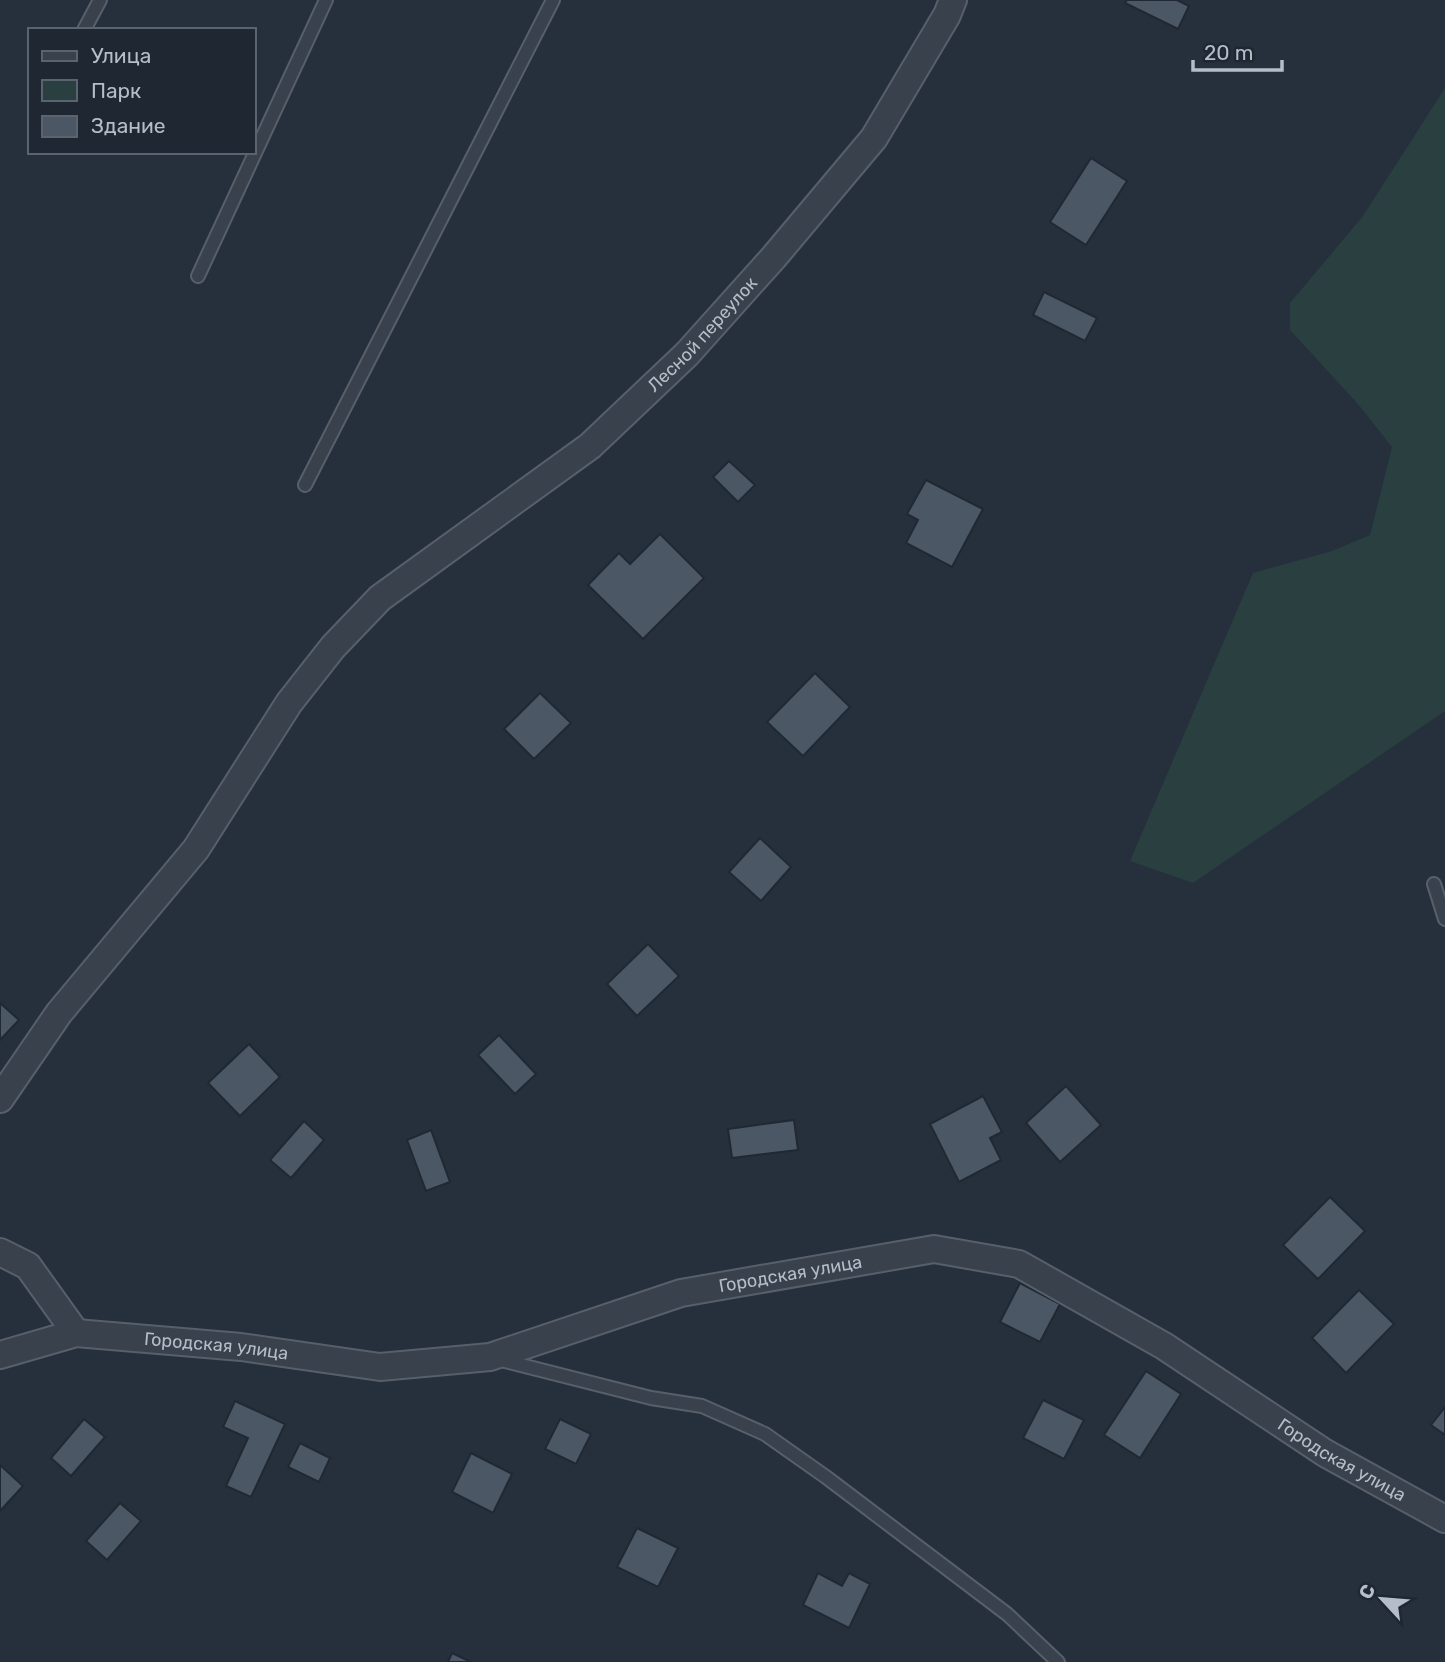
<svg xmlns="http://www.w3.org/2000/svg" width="1445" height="1662" viewBox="0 0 1445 1662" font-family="Rubik,sans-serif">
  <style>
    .green { fill: #2a3f40 }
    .building { fill: #4b5765; stroke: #202834; stroke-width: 2 }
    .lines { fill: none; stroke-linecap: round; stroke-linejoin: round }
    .lane-casing { stroke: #575f6b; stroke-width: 16 }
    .street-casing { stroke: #575f6b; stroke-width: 30 }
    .lane { stroke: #39414d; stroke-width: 12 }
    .street { stroke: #39414d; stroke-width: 26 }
    .labels { text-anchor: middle; stroke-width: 7; stroke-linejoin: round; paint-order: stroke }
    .street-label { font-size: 18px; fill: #b5bdc8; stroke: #1e2732 }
  </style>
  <rect width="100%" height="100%" fill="#25303c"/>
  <polygon class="green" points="1445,88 1445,711 1193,883 1130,861 1253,573 1332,551 1370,535 1392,447 1358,404 1290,330 1290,303 1363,216"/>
  <g class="building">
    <polygon points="1127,0 1177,0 1189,6 1178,29 1125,3"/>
    <polygon points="1091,158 1127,181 1086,245 1050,222"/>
    <polygon points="1044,292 1097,318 1085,341 1033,315"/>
    <polygon points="729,461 755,485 738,502 713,477"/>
    <polygon points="926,480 983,509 952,567 906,543 918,520 907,514"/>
    <polygon points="660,534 704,578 643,639 588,585 619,553 630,564"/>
    <polygon points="815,673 850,707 803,756 767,722"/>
    <polygon points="540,693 571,723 534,759 504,729"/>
    <polygon points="760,838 791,867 761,901 729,872"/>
    <polygon points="648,944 679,976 637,1016 607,984"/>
    <polygon points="0,1003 19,1020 0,1040"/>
    <polygon points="499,1035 536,1074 515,1094 478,1055"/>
    <polygon points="249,1044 280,1077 240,1116 208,1083"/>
    <polygon points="1066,1086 1101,1125 1060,1162 1026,1123"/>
    <polygon points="983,1096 1002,1132 990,1138 1001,1160 959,1182 930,1124"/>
    <polygon points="794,1120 798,1150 732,1158 728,1129"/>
    <polygon points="304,1121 324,1140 291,1178 270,1160"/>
    <polygon points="431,1130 450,1182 426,1191 407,1140"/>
    <polygon points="1330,1197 1365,1231 1318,1279 1283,1245"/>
    <polygon points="1020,1283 1060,1304 1040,1342 1000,1322"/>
    <polygon points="1359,1290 1394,1324 1346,1373 1312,1338"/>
    <polygon points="1146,1371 1181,1394 1140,1458 1104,1435"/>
    <polygon points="1043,1400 1084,1420 1064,1459 1023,1438"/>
    <polygon points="235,1401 285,1424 251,1497 226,1486 248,1438 223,1427"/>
    <polygon points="1445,1407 1445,1435 1431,1425"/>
    <polygon points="84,1419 105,1437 71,1476 51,1458"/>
    <polygon points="560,1419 591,1434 576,1464 545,1449"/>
    <polygon points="300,1443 330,1458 319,1482 288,1467"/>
    <polygon points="471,1453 512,1474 493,1513 452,1492"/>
    <polygon points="0,1465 23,1486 0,1511"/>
    <polygon points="120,1503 141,1521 107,1560 86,1541"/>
    <polygon points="637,1528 678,1548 658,1587 617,1567"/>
    <polygon points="818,1573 842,1586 849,1573 870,1584 849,1628 803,1605"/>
    <polygon points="452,1653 471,1662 448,1662"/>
  </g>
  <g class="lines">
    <g class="lane-casing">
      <g id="lane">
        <polyline points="84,30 100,0"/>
        <polyline points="198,276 326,0"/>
        <polyline points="305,485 553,0"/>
        <polyline points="1434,884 1445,919"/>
        <polyline points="497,1359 651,1398 702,1406 765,1434 826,1477 1007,1614 1058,1662"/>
      </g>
    </g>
    <g class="street-casing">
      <g id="street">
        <path id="s1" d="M0 1099 59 1013 196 849 289 703 333 647 380 598 590 446 687 354 774 257 874 138 947 15 953 0"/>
        <polyline points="0,1252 28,1266 76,1333"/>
        <path id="s2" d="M0 1355 76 1333 241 1347 380 1367 490 1357 681 1293 934 1249 1019 1264 1164 1346 1325 1453 1445 1519"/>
      </g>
    </g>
    <use href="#lane" class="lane"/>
    <use href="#street" class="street"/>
  </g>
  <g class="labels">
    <g class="street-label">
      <text dy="6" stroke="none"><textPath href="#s1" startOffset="1048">Лесной переулок</textPath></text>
      <text dy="6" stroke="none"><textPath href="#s2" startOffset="808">Городская улица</textPath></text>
      <text dy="6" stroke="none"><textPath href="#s2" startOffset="220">Городская улица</textPath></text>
      <text dy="6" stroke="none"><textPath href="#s2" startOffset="1418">Городская улица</textPath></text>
    </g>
  </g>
  <rect x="28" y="28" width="228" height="126" fill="#1e2732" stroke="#5a636e" stroke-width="2"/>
  <rect x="42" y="51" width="35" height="10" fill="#39414d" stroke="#5a636e" stroke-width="2"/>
  <text x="91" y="63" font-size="21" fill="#b5bdc8">Улица</text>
  <rect x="42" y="80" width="35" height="21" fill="#2a3f40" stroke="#5a636e" stroke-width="2"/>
  <text x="91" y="98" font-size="21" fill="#b5bdc8">Парк</text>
  <rect x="42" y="116" width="35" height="21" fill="#4b5765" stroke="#5a636e" stroke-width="2"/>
  <text x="91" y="133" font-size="21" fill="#b5bdc8">Здание</text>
  <g transform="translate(1382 1599) rotate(296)" stroke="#1e2732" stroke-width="5" paint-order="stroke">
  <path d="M0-5L12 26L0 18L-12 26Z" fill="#b5bdc8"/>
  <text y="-10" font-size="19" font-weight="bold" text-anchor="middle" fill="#b5bdc8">С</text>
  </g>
  <path d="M1193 60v10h89v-10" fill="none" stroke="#b5bdc8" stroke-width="3.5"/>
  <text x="1204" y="60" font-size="21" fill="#b5bdc8" stroke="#1e2732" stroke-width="5" paint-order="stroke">20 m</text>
</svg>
